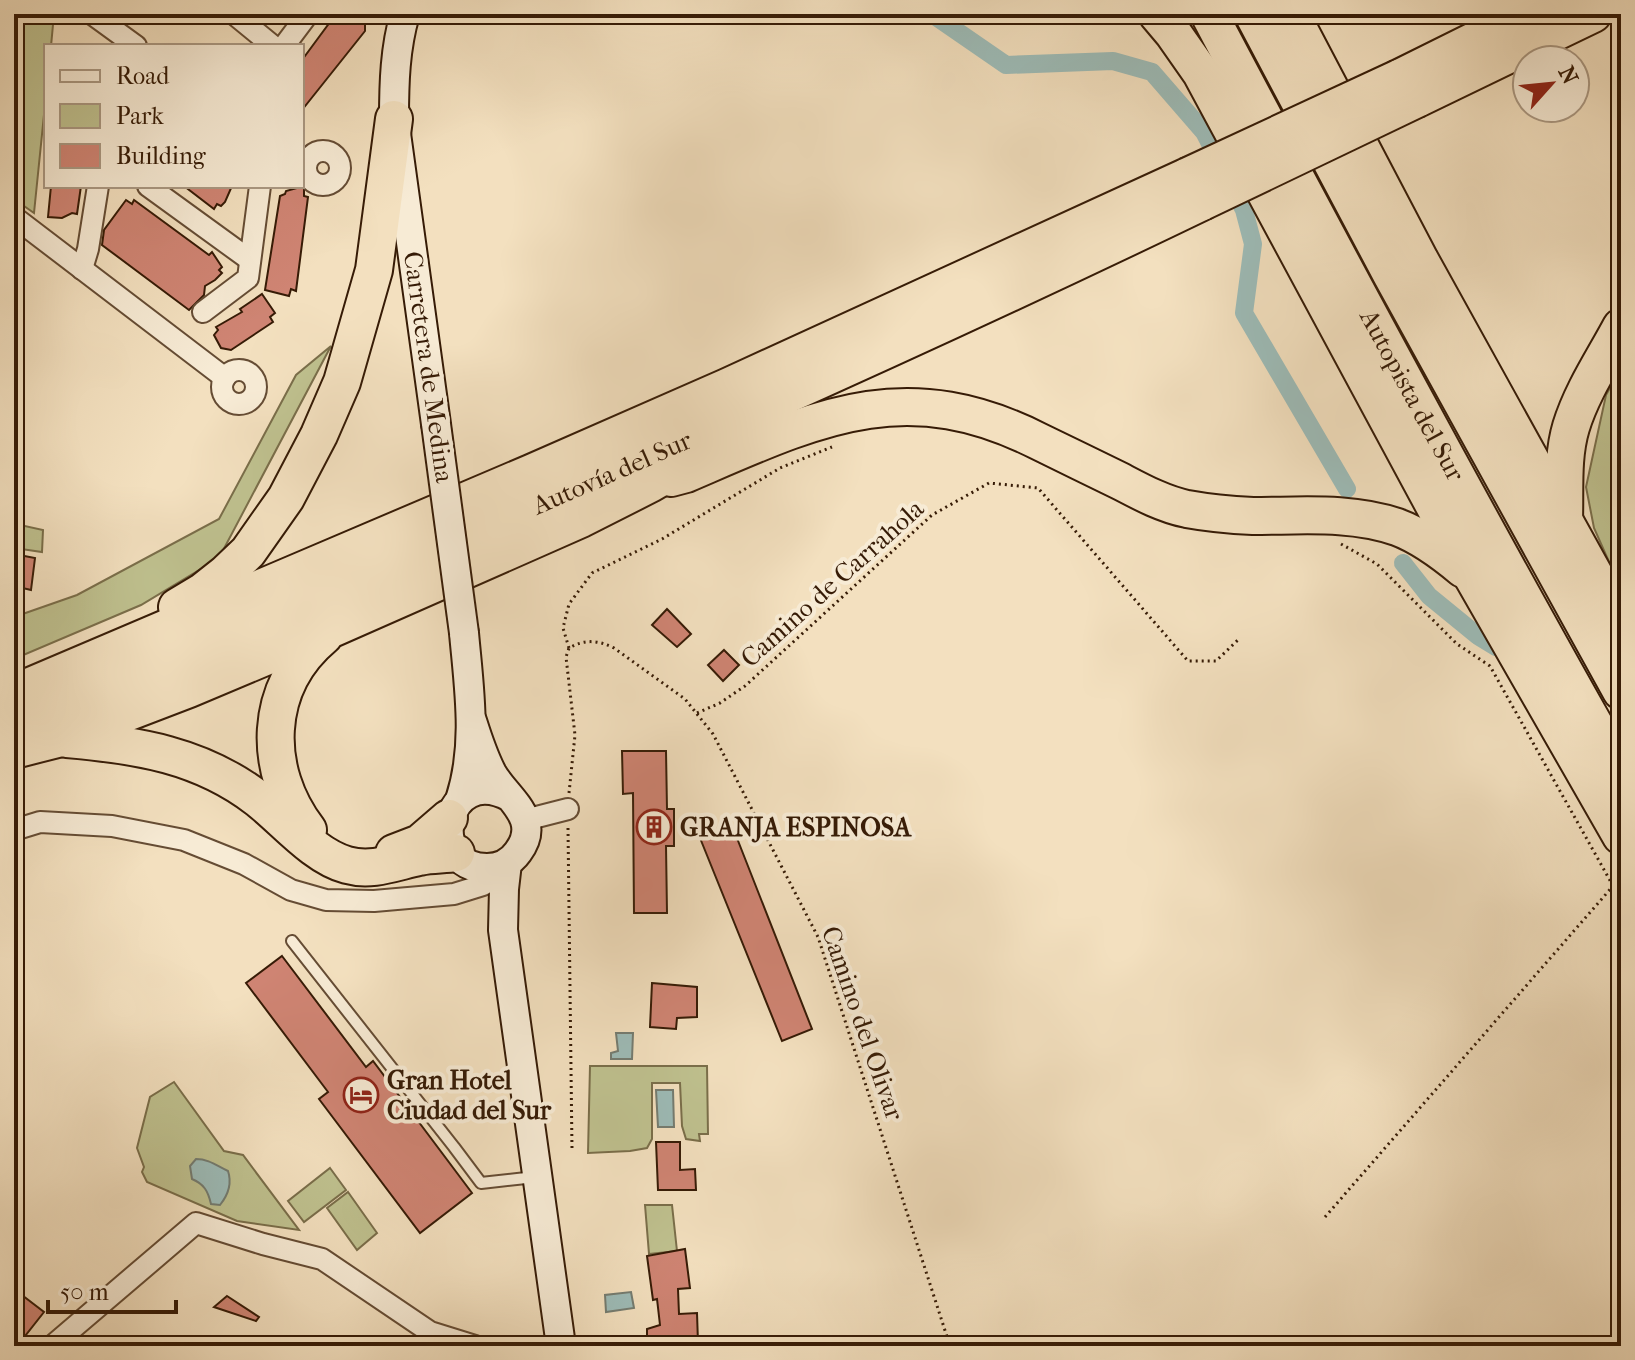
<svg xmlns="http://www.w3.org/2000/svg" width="1635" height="1360" viewBox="0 0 1635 1360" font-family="'IM FELL French Canon',serif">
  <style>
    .green { fill: #bfc18f; stroke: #7a6e4a; stroke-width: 2 }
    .water { fill: #9dbcb8; stroke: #747c71; stroke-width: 2 }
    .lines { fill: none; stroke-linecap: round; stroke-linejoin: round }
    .canal { stroke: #9dbcb8; stroke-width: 18 }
    .building { fill: #cf8473; stroke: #361b06; stroke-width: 2 }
    .service-casing { stroke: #654c34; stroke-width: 14 }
    .minor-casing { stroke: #654c34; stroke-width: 24 }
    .secondary-casing { stroke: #361b06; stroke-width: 32 }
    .motorway-casing { stroke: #361b06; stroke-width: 40 }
    .path { stroke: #361b06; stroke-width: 3; stroke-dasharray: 2 4; stroke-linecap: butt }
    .service { stroke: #f7ebd5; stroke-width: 10 }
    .minor { stroke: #f7ebd5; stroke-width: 20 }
    .secondary { stroke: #f7ebd5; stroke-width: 28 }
    .motorway { stroke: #f3e0bf; stroke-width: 36 }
    .secondary-bridge-casing { stroke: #361b06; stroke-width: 32; stroke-linecap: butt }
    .motorway-bridge-casing { stroke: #361b06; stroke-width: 40; stroke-linecap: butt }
    .secondary-bridge { stroke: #f7ebd5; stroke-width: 28 }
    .motorway-bridge { stroke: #f3e0bf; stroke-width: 36 }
    .labels { text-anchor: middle; stroke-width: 8; stroke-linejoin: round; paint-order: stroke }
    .street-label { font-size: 26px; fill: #361b06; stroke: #f7ebd5 }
    .poi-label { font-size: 26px; font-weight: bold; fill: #361b06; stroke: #f7ebd5; text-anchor: start }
  </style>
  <rect width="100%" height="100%" fill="#f3e0bf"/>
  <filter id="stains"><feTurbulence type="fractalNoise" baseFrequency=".0025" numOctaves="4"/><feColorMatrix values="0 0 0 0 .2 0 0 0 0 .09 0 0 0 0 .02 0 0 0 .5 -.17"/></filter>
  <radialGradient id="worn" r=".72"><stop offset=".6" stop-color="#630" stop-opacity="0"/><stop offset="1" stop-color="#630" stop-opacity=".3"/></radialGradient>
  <g class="green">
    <polygon points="14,14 54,14 51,46 46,46 46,95 34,213 14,199"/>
    <polygon points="331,346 219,558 141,605 14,659 14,617 77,595 219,519 296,375"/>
    <polygon points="1621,368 1621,419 1613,433 1617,531 1621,537 1621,589 1594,528 1586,487 1606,395"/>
    <polygon points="14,458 22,462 20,525 43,530 42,552 14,548"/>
    <polygon points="590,1066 707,1066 708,1134 699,1134 700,1141 686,1139 682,1126 680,1083 652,1083 652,1139 647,1148 630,1151 588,1153"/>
    <polygon points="174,1082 224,1151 243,1155 299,1230 237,1221 147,1182 142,1172 144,1167 137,1148 150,1097"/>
    <polygon points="330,1168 346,1190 304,1222 288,1201"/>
    <polygon points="348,1192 377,1233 357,1250 327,1208"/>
    <polygon points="645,1205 672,1205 677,1251 649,1254"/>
  </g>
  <g class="water">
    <polygon points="616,1033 633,1033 632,1059 611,1059 611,1053 618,1051"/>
    <polygon points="656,1090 673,1090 674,1127 658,1127"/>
    <path d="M196 1159C209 1159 217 1166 228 1171 232 1183 228 1195 220 1205L211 1204C208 1191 204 1184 192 1179L190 1166Z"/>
    <polygon points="631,1292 634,1308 606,1312 605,1295"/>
  </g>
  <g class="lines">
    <g class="canal">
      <polyline points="932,14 1006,65 1113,61 1152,72 1204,132 1244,210 1253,244 1244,313 1347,489"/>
      <polyline points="1403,563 1429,596 1478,636 1496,647"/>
    </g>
  </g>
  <g class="building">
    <polygon points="336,14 365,14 365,31 302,110 302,60"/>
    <polygon points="51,186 81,186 77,214 72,213 62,218 48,217"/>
    <polygon points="184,186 232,186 225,202 221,206 217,204 214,209"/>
    <polygon points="304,186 304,196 308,197 296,291 291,289 289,296 265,290 280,196 285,194 286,191"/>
    <polygon points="126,200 132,204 134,200 209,255 212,252 222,267 219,270 222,273 215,280 205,286 204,295 189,310 102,245 104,230"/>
    <polygon points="262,294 275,313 270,317 273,322 231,350 221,348 214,335 218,330 216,327 242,312 240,309"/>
    <polygon points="14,554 35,558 31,590 14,586"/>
    <polygon points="667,609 691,634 677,647 652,625"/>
    <polygon points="724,650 739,665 723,681 708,665"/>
    <polygon points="622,751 666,751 667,809 674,809 674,846 666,846 667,913 634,913 633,793 623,794"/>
    <polygon points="733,828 812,1029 782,1041 700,838"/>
    <polygon points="282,956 366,1067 373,1061 472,1193 420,1233 319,1099 328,1092 246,983"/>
    <polygon points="652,983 697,987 697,1017 677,1018 676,1029 650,1027"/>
    <polygon points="656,1142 680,1142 680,1170 695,1169 696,1190 658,1190"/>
    <polygon points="685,1249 690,1288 678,1289 679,1314 697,1313 698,1343 683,1346 647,1346 647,1329 660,1325 657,1299 653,1300 647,1256"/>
    <polygon points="14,1289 44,1312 25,1336 14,1327"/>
    <polygon points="227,1296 259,1317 256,1321 214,1307"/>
  </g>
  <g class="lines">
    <g class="service-casing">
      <polyline id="service" points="292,941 454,1147 481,1183 535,1177"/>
    </g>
    <g class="minor-casing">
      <g id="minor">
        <polyline points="92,14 136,46"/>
        <polyline points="234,14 273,46"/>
        <polyline points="284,46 308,14"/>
        <circle cx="323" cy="168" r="17"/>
        <polyline points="148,186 250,260"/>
        <polyline points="14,217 225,378"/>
        <polyline points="82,269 88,249 98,186"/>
        <polyline points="203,312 248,278 260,186"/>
        <circle cx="239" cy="387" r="17"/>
        <polyline points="525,820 568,809"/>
        <polyline points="14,830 40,822 112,826 184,840 244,864 291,890 326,900 374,901 454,894 483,885"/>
        <polyline points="52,1346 196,1223 263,1244 322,1259 430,1332 475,1346"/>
      </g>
    </g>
    <g class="secondary-casing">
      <g id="secondary">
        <path d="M405 14C395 48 394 83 394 119L436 424"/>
        <path d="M472 721C478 740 483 756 492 773 506 798 543 819 518 852 511 862 499 868 487 868 424 868 444 762 510 797"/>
        <path d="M460 800C478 745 469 689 464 633"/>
        <polyline points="507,863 504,889 503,930 561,1346"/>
      </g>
    </g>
    <g class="motorway-casing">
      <g id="motorway">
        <polyline points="1157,14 1173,33 1201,73 1472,576 1621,836"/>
        <path id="s1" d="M1209 14C1343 268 1479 522 1621 772"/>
        <polyline points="1253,14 1391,274 1621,691"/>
        <polyline points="1291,14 1420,260 1621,623"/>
        <polyline points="1399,78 1528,14"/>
        <polyline points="1417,99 1593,14"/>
        <path d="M671 478 686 474C814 419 903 373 1038 441 1065 454 1093 468 1120 481 1141 492 1163 504 1187 509 1209 513 1231 515 1253 516 1301 516 1351 511 1397 527 1421 536 1444 553 1463 569"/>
        <path d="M1564 520C1565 489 1562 457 1571 427 1582 391 1604 359 1621 327"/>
        <polyline points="177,607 202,592 226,573 248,552 286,498 319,435 342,382 374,270 394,119"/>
        <polyline points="14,693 531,473 727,387 1188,176"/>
        <path id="s2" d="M14 727C414 561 812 390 1202 202"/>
        <path d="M67 739C137 745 201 755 258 799 285 820 314 856 347 865 372 872 395 862 419 857 431 854 444 855 456 853"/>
        <polyline points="14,750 61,738 189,689 334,628 581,519 650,484 691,460"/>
        <path d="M308 830C262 770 263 687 324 636"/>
        <polyline points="394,853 420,843 449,818"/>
      </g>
    </g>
    <g class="path">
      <polyline points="1341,544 1377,564 1457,644 1490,666 1621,900"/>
      <polyline points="569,648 563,628 569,604 592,573 662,539 780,468 832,447"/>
      <polyline points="697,713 720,703 745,686 932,515 989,483 1038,488 1188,661 1216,661 1240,638"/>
      <path d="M569 793 575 735 566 657 569 648C585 639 598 640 614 648L685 699 713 734 818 937 950 1346"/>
      <polyline points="568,828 572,1149"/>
      <polyline points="1325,1217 1613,886"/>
    </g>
    <use href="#service" class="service"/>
    <use href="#minor" class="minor"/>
    <use href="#secondary" class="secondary"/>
    <use href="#motorway" class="motorway"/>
    <g class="secondary-bridge-casing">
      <polyline id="secondary-bridge" points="436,424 464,633"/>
    </g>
    <g class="motorway-bridge-casing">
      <g id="motorway-bridge">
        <polyline points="1188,176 1399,78"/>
        <polyline points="1202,202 1417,99"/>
      </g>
    </g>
    <use href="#secondary-bridge" class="secondary-bridge"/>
    <use href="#motorway-bridge" class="motorway-bridge"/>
  </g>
  <defs>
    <g id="building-ring" transform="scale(1.8)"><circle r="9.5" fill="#f7ebd5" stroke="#8f2418" stroke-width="1.5"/><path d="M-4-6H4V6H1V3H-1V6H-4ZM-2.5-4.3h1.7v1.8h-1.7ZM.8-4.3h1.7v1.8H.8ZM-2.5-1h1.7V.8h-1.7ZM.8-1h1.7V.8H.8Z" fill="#8f2418"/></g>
    <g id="hotel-ring" transform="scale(1.8)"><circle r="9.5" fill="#f7ebd5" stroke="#8f2418" stroke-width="1.5"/><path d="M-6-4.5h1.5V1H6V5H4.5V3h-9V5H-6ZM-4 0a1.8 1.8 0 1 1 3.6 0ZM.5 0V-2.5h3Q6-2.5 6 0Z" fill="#8f2418"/></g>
  </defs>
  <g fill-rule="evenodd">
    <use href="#building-ring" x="654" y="827"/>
    <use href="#hotel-ring" x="361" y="1095"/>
  </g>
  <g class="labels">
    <g class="street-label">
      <text transform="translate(429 367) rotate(82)" y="9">Carretera de Medina</text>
      <text dy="9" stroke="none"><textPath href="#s1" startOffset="432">Autopista del Sur</textPath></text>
      <text dy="9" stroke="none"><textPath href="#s2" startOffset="650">Autovía del Sur</textPath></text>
      <text transform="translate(832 583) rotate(-42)" y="9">Camino de Carrahola</text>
      <text transform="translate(863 1023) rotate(71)" y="9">Camino del Olivar</text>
    </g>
    <g class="poi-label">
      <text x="680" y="836">GRANJA ESPINOSA</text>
      <text x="387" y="1089">Gran Hotel<tspan x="387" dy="30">Ciudad del Sur</tspan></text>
    </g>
  </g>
  <rect width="1635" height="1360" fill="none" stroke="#f3e0bf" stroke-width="48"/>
  <rect x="16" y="16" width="1603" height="1328" fill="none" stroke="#361b06" stroke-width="4"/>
  <rect x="24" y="24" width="1587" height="1312" fill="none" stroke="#361b06" stroke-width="2"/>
  <rect x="44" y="44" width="260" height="144" fill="#f7ebd5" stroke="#aa9882" stroke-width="2"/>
  <rect x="60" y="70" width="40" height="12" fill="#f7ebd5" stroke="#aa9882" stroke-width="2"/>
  <text x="116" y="84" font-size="24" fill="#361b06">Road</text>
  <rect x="60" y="104" width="40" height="24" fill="#bfc18f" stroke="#aa9882" stroke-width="2"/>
  <text x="116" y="124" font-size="24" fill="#361b06">Park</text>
  <rect x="60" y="144" width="40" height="24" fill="#cf8473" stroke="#aa9882" stroke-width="2"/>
  <text x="116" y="164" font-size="24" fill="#361b06">Building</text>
  <g transform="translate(1551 84) rotate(63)"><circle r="38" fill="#f7ebd5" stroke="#aa9882" stroke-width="2"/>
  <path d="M0-6L14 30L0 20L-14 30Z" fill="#8f2418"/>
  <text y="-12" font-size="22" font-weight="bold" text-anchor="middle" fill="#361b06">N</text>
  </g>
  <path d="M48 1300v12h128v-12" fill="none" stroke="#361b06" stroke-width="4"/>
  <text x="60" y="1300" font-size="24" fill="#361b06" stroke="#f7ebd5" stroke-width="6" paint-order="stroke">50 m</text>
  <rect width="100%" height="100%" filter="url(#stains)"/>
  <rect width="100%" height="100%" fill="url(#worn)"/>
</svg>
